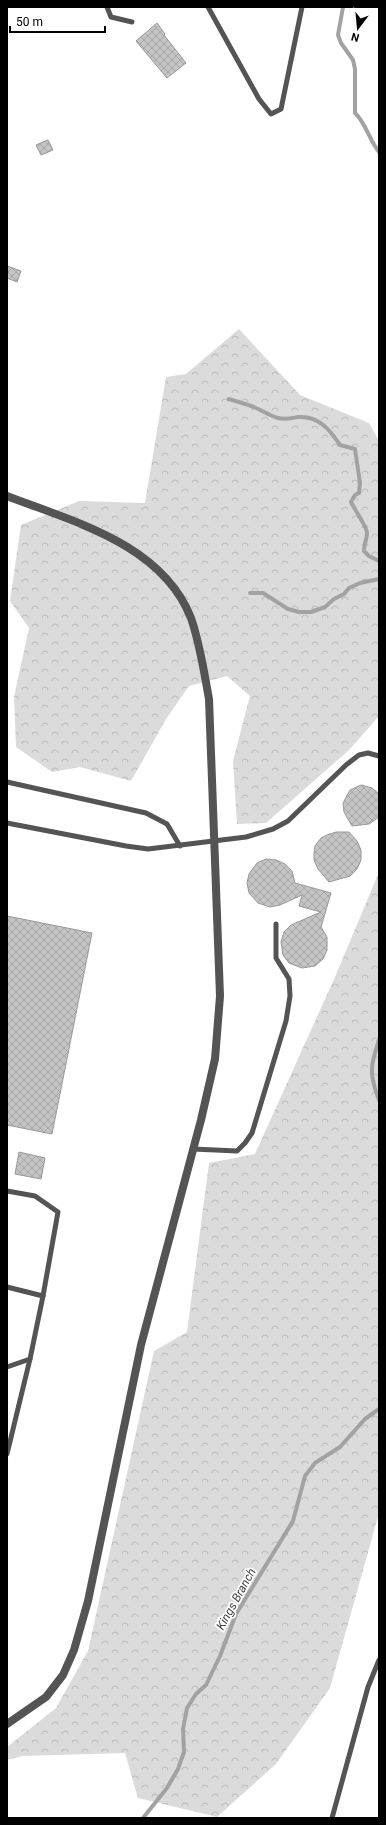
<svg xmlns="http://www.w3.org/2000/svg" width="386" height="1825" viewBox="0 0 386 1825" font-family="Roboto,sans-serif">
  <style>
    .forest { fill: url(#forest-crowns) }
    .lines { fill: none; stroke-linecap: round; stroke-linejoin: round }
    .stream { stroke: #a2a2a2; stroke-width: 4 }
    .building { fill: url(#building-cross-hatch); stroke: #989898 }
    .service { stroke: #545454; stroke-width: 5 }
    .minor { stroke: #545454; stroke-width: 8 }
    .labels { text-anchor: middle; stroke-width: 3.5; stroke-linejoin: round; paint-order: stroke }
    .water-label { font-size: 12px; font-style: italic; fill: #434343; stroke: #fff }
  </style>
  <defs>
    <pattern id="forest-crowns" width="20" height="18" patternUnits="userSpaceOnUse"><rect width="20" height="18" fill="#dbdbdb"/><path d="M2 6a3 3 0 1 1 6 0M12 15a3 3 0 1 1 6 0" fill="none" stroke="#bababa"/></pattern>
    <pattern id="building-cross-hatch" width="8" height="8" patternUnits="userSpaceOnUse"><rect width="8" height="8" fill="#c4c4c4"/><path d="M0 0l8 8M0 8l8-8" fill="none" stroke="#a7a7a7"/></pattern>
  </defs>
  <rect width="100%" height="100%" fill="#fff"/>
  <g class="forest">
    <polygon points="239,329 300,395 369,423 379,441 379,716 349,750 266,823 237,824 233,761 250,696 227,676 189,686 166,719 131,781 80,767 52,772 16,747 14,697 29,628 10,601 21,525 79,501 145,503 166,377 186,374"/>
    <polygon points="379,872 379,1513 330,1688 276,1764 217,1817 138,1798 125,1753 23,1756 7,1760 7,1747 56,1708 88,1651 154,1351 187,1332 209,1163 255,1154 335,977"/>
  </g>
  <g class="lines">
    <g class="stream">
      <path d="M343 7 338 35 341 43 353 60 355 69V113C366 123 369 140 379 152"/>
      <path d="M229 399C238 402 247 404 256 408 263 411 270 416 278 418 286 420 291 418 299 417 319 416 330 430 340 445L355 449 360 483 359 493 355 495 351 502C355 510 367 527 367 533 367 539 364 544 364 551L369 556 379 561"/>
      <polyline points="250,593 263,593 288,609 299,612 311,612 325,607 334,599 344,594 349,588 360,583 379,579"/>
      <path d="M379 1040C370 1066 369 1074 379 1100"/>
      <polyline points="143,1818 167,1788 178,1769 184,1752 183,1729 187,1708 196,1694 206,1685 220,1656 236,1614 293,1521 305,1476 315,1463 340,1447 365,1419 379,1409"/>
    </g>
  </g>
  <g class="building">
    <polygon points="157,23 165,34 164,35 186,63 167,78 136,41"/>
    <polygon points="48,140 53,150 41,155 36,145"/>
    <polygon points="7,266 21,271 17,282 7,278"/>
    <polygon points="361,785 372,788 379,794 379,817 369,824 352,826 344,812 343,803 350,790"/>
    <polygon points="336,832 349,832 357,841 361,850 361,860 357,869 350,876 329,882 318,869 314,860 314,853 315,846 321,838 327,835"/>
    <polygon points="266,859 276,860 285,864 292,871 295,883 331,893 321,927 327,937 327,950 323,959 315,966 302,968 289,963 283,955 281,942 284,932 291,925 321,912 299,906 302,895 280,905 270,907 258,903 249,893 247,883 249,874 257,863"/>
    <polygon points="7,916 92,933 52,1134 7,1125"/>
    <polygon points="19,1152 45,1158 41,1179 15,1174"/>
  </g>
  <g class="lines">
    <g class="service">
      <polyline points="107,7 111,17 132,22"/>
      <polyline points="208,7 259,99 271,114 281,109 302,7"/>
      <polyline points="7,782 146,813 167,824 180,846"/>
      <polyline points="7,823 126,846 148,849 246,837 273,829 288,821 346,765 359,755 368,753 379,756"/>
      <polyline points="193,1149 237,1151 245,1143 252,1133 286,1021 290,996 289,979 276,958 276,924"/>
      <polyline points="7,1191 35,1196 58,1212 43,1296 7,1287"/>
      <polyline points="7,1367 30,1359 43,1296"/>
      <polyline points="7,1454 30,1359"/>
      <polyline points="332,1818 368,1687 379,1660"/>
    </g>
    <path class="minor" d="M7 496C74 522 162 544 191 618 200 644 204 672 209 699L220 996 215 1059 201 1120 141 1345 88 1601 74 1650 63 1675 46 1697 7 1724"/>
  </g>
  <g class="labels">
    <g class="water-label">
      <text transform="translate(236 1599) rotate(-61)" y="4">Kings Branch</text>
    </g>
  </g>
  <rect width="386" height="1825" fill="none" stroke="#000000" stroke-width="16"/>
  <g transform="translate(358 28) rotate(196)" stroke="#ffffff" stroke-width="3" paint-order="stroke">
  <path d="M0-3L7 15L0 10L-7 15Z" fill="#000000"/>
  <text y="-6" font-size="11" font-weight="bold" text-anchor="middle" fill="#000000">N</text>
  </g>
  <path d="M10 26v6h95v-6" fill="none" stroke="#000000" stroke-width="2"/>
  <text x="16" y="26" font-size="12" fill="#000000" stroke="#ffffff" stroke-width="3" paint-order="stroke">50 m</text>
</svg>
